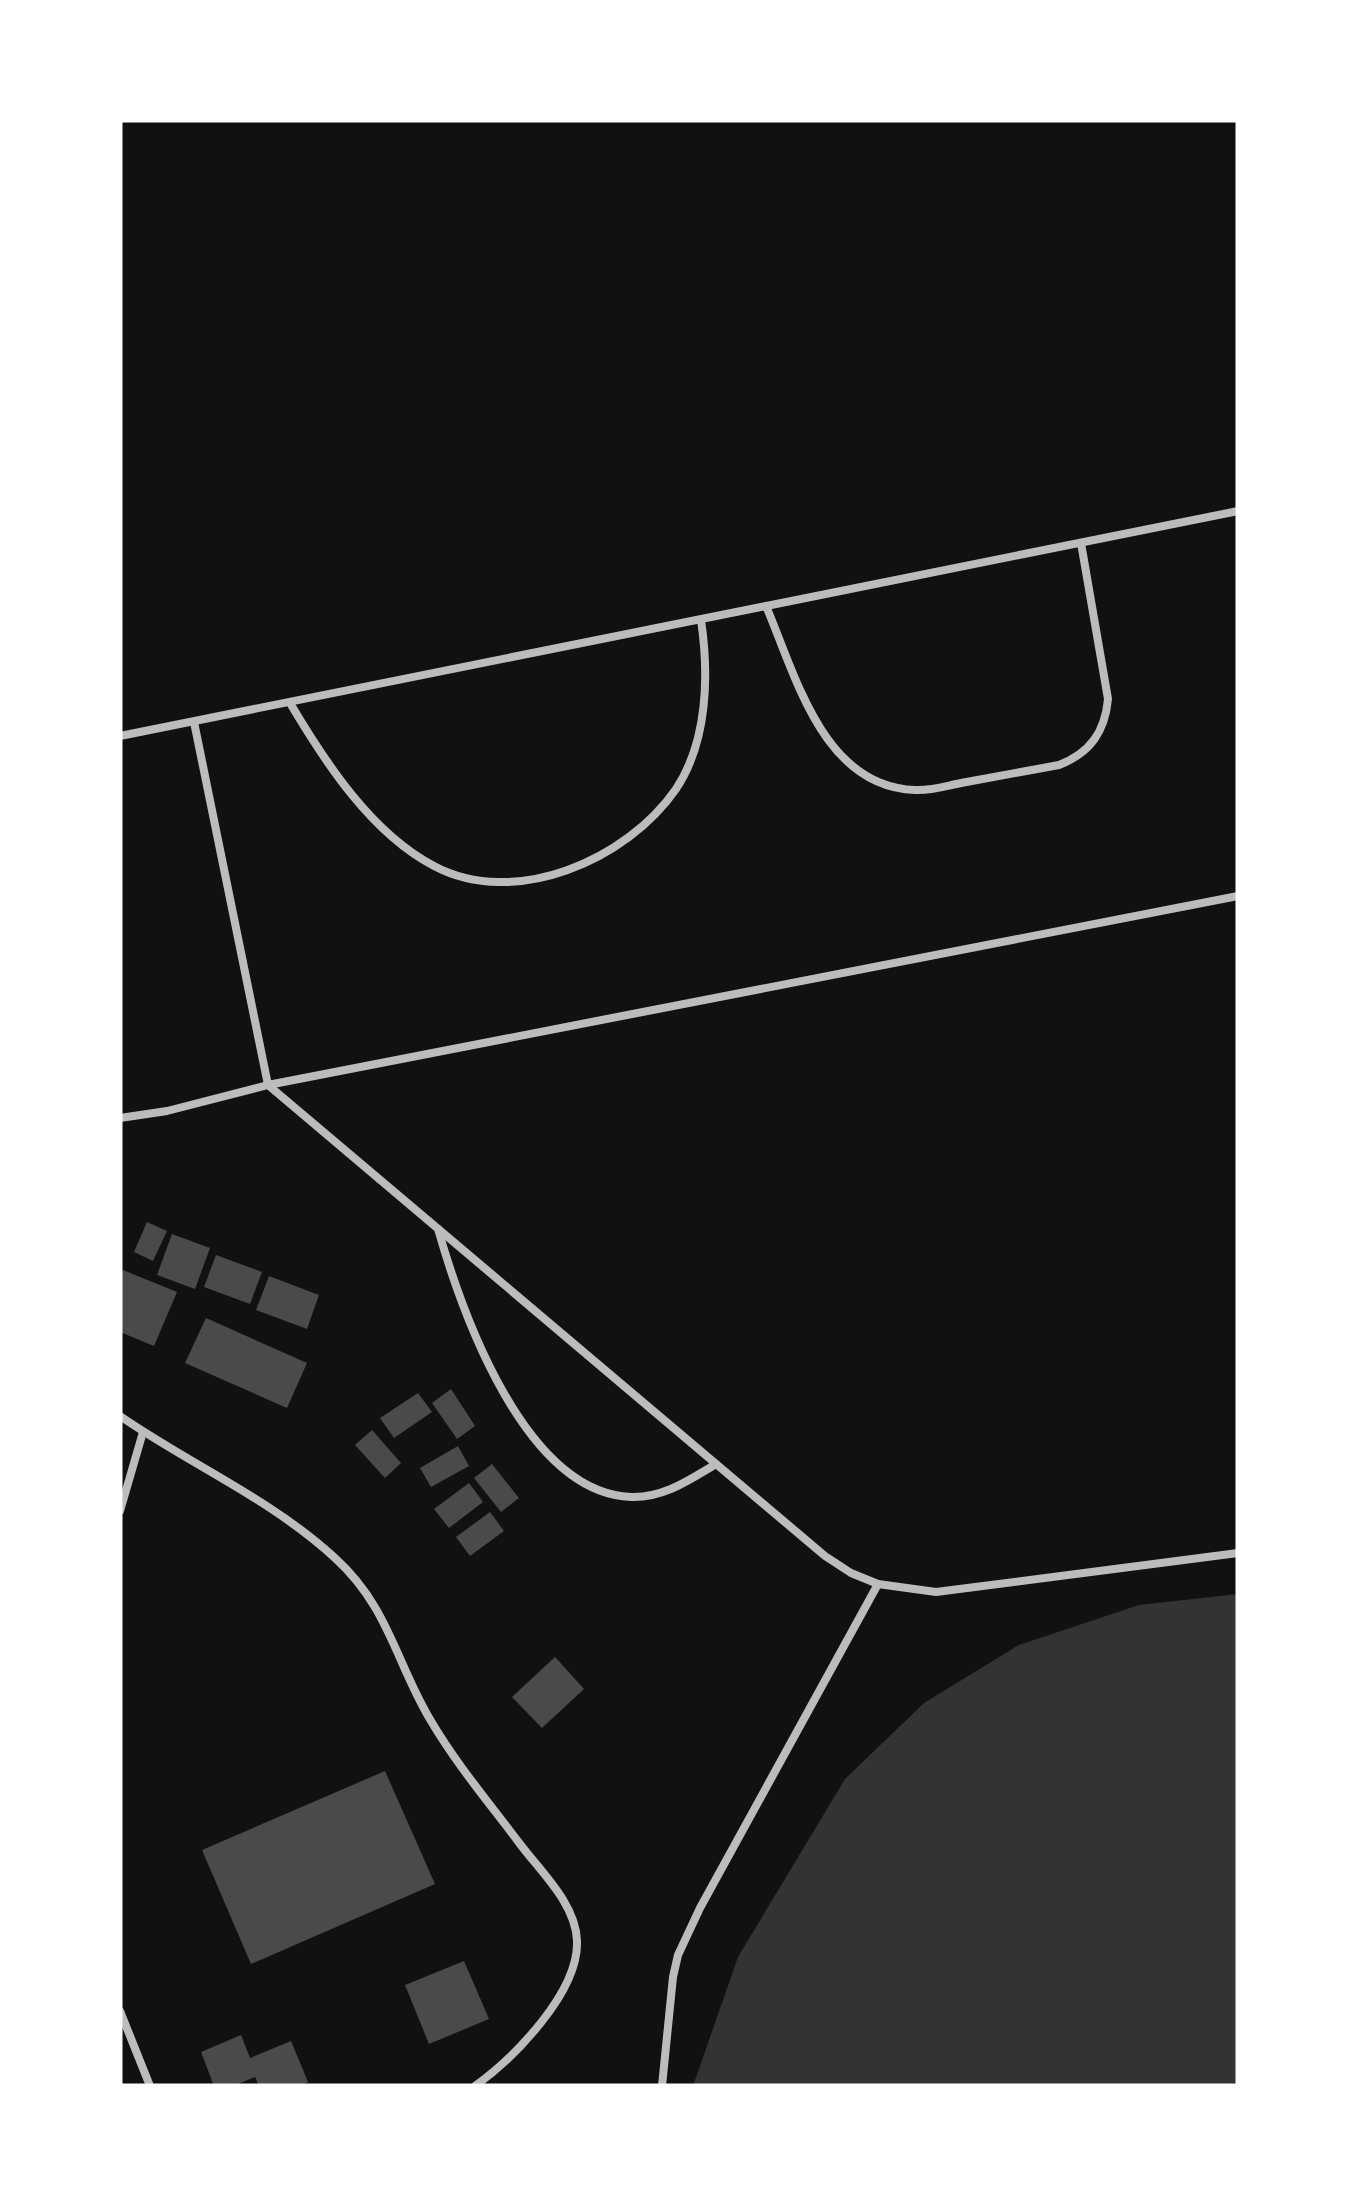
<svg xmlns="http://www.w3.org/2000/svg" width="1358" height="2206" viewBox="0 0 1358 2206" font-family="Jost,sans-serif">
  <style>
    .water { fill: #333 }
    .building { fill: #4a4a4a }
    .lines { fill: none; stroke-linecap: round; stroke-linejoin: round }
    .service { stroke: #bcbcbc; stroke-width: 8 }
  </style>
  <rect width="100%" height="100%" fill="#111"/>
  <polygon class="water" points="1238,1594 1238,2086 693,2086 738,1957 845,1779 924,1703 1019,1645 1139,1605"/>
  <g class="building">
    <polygon points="147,1222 167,1231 153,1261 134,1252"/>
    <polygon points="172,1234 210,1248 195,1289 157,1275"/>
    <polygon points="216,1255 262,1272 250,1304 204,1287"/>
    <polygon points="123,1270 177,1292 154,1346 120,1332 120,1277"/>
    <polygon points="269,1276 319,1295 307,1329 256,1310"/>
    <polygon points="206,1318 307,1363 287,1408 185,1363"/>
    <polygon points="451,1389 475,1426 457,1439 432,1403"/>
    <polygon points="418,1393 432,1412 394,1438 380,1418"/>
    <polygon points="372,1430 401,1463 385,1478 355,1445"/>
    <polygon points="458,1446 469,1466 431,1487 420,1468"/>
    <polygon points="492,1464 519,1498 501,1512 474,1478"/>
    <polygon points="469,1483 483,1502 449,1528 434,1509"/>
    <polygon points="490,1512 504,1531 470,1556 456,1537"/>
    <polygon points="555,1657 584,1689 542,1728 512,1697"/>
    <polygon points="385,1771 435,1884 251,1964 202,1850"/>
    <polygon points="464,1961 489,2019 429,2044 405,1985"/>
    <polygon points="241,2035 250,2058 291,2041 308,2082 298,2086 259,2086 255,2077 233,2086 214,2086 201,2052"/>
  </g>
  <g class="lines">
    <g class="service">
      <path d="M766 606C796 676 823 787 915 790 930 791 946 786 961 783 993 777 1026 771 1059 765 1090 753 1105 732 1108 699L1081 543"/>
      <path d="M290 703C325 762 371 833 434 866 515 909 627 860 676 789 708 741 709 674 701 620"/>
      <polyline points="194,722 268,1085 825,1556 851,1573 878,1584 936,1592 1238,1553"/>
      <polyline points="120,736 1238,511"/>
      <polyline points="120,1118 167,1111 268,1085 1238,896"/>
      <path d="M438 1229C462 1313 525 1493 631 1497 664 1498 689 1480 716 1464"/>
      <path d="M120 1416C191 1465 271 1499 335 1558 389 1607 396 1663 431 1721 457 1765 490 1804 520 1844 541 1872 576 1904 577 1941 579 1992 514 2058 475 2086"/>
      <polyline points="120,1511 143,1432"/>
      <polyline points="120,2011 150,2086"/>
      <polyline points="662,2086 673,1977 678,1955 700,1908 878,1584"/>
    </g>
  </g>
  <rect width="1358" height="2206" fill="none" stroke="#ffffff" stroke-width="245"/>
</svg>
